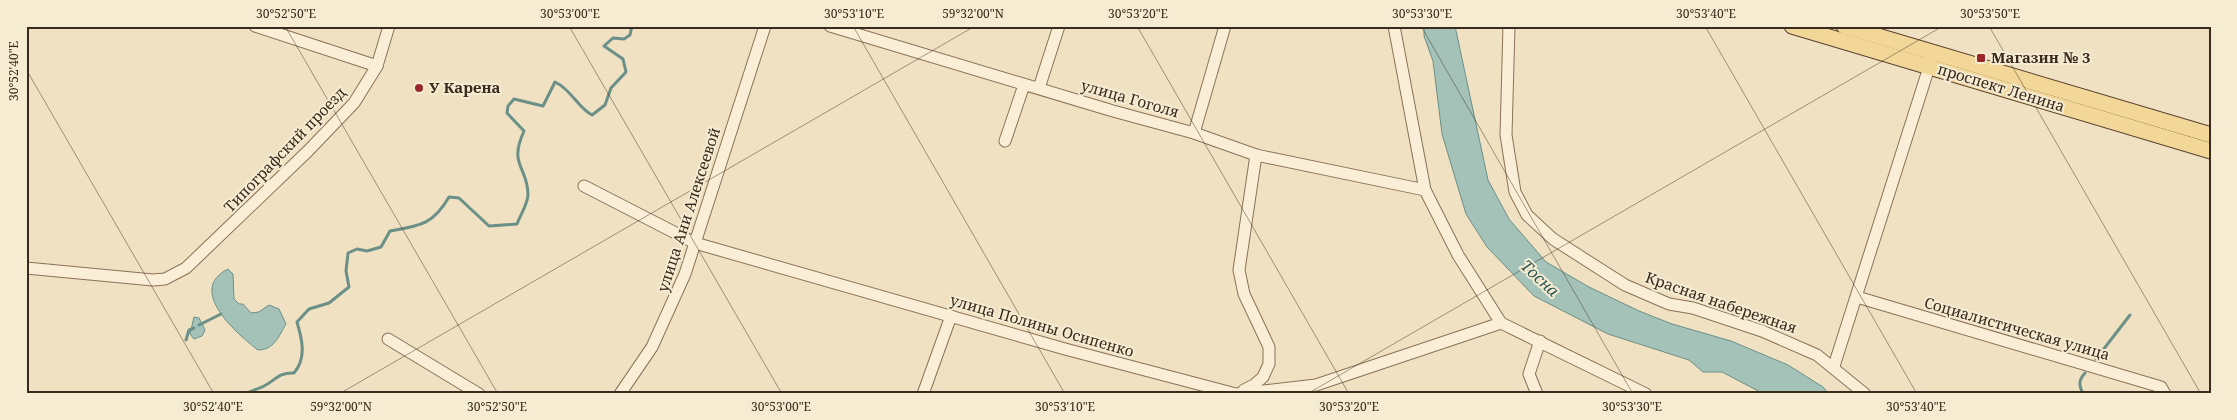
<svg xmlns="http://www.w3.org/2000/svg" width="2237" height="420" viewBox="0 0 2237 420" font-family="'Noto Serif',serif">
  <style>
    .water { fill: #a5c2b9; stroke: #6b9087 }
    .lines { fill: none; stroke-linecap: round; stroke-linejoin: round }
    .stream { stroke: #6b9087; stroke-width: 3 }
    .minor-casing { stroke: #8a7259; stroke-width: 13 }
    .major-casing { stroke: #57402d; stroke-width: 17 }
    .minor { stroke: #faefd6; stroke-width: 11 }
    .major { stroke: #f3d799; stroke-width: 15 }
    .ticks { fill: none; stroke: #392a1d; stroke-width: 1; stroke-opacity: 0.45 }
    .poi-dot { fill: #9a2729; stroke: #f6ecd2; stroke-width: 2 }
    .labels { text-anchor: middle; stroke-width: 4; stroke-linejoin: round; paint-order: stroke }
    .poi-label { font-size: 15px; font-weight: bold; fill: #392a1d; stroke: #f6ecd2; text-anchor: start }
    .street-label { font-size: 15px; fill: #392a1d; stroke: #f6ecd2 }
    .water-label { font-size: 16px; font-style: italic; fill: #2c5956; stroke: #f6ecd2 }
    .neatline { fill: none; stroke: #392a1d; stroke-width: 2 }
    .ticks-label { font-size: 12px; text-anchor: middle; fill: #392a1d }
  </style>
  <rect width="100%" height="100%" fill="#efe1c2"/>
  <g class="water">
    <polygon points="1424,26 1455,26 1488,180 1509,219 1546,262 1589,287 1639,311 1672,324 1731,341 1788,365 1823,387 1829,394 1764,394 1722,372 1703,372 1689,360 1608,334 1534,296 1487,247 1466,214 1442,134 1433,61 1424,36"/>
    <path d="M228 269 233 274 234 299 239 304H243L251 313 259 312 269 305 279 309 286 324C279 336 274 350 258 350 237 334 186 290 228 269Z"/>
    <polygon points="194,317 199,318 205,330 202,336 194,339 190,334"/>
  </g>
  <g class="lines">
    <g class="stream">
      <polyline points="199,325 221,314"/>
      <polyline points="186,340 189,330 194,328"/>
      <polyline points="2096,359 2130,315"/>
      <path d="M244 394C251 391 258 389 264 386 276 380 279 372 294 373 307 358 302 339 297 322L309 309 329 303 349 287 346 271 348 253 357 249 367 251 381 247 390 231C419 226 433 225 449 197L459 198 489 226 517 224C520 216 528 203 528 195 528 166 508 166 524 131L507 113 508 106 514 99 543 106 555 82C572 90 577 107 592 115L605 105 611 88 626 72 623 59 604 46 613 38 624 39 630 35 632 26"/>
      <path d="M2083 394C2079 385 2078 381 2085 373"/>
    </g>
    <g class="minor-casing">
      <g id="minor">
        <polyline points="255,26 377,66"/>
        <polyline points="830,26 1113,111 1194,133 1256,155 1425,190"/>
        <polyline points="1394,26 1425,190 1458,255 1501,323 1646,394"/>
        <polyline points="1509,26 1506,135 1515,192 1527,215 1553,239 1625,285 1669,304 1693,308 1762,331 1817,355 1865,394"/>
        <polyline points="1039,88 1059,26"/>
        <polyline points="1194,133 1225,26"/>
        <polyline points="1005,141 1024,85"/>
        <polyline points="584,186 695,243 1065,349 1236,394 1316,385 1501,323"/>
        <polyline points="26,268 153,280 165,279 186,268 308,151 354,103 377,66 389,26"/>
        <polyline points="1857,297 2161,387 2165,394"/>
        <polyline points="388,339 479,394"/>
        <polyline points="1834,366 1931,61"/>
        <polyline points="1244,390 1254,385 1263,377 1269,364 1269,347 1244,294 1239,270 1256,155"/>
        <polyline points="620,394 652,347 685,274 765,26"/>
        <polyline points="923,394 951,316"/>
        <polyline points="1537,394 1529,374 1540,341"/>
      </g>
    </g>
    <g class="major-casing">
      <g id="major">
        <polyline points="1792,26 2211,151"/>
        <polyline points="1844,26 2211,135"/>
      </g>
    </g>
    <use href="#minor" class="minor"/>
    <use href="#major" class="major"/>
  </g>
  <path class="ticks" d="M285 26 498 394M569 26 782 394M853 26 1065 394M1137 26 1349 394M1421 26 1633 394M1705 26 1917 394M1989 26 2201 394M26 69 214 394M339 394 975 26M1307 394 1943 26"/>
  <g class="poi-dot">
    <rect x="1976" y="53" width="10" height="10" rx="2.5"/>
    <circle cx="419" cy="88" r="5"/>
  </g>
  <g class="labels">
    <g class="poi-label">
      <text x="1991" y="63">Магазин № 3</text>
      <text x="429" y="93">У Карена</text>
    </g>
    <g class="street-label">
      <text transform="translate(2001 88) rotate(17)" y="5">проспект Ленина</text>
      <text transform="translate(1130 99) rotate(16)" y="5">улица Гоголя</text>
      <text transform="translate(285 150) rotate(-46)" y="5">Типографский проезд</text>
      <text transform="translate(689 210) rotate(-72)" y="5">улица Ани Алексеевой</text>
      <text transform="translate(1721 303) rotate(19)" y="5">Красная набережная</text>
      <text transform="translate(1042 326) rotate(16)" y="5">улица Полины Осипенко</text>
      <text transform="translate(2017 329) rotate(16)" y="5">Социалистическая улица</text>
    </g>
    <g class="water-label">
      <text transform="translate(1540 278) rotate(43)" y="6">Тосна</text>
    </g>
  </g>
  <rect width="2237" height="420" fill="none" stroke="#f6ecd2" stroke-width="55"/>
  <rect x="28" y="28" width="2182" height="364" class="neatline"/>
  <g class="ticks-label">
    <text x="286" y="18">30°52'50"E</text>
    <text x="570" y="18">30°53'00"E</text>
    <text x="854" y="18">30°53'10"E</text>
    <text x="973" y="18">59°32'00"N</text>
    <text x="1138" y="18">30°53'20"E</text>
    <text x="1422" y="18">30°53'30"E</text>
    <text x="1706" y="18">30°53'40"E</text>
    <text x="1990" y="18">30°53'50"E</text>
    <text transform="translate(14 71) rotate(-90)" y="4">30°52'40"E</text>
    <text x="213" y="411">30°52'40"E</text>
    <text x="341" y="411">59°32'00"N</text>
    <text x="497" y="411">30°52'50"E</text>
    <text x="781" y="411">30°53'00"E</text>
    <text x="1065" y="411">30°53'10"E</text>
    <text x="1349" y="411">30°53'20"E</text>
    <text x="1632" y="411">30°53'30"E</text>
    <text x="1916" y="411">30°53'40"E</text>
  </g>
</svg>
